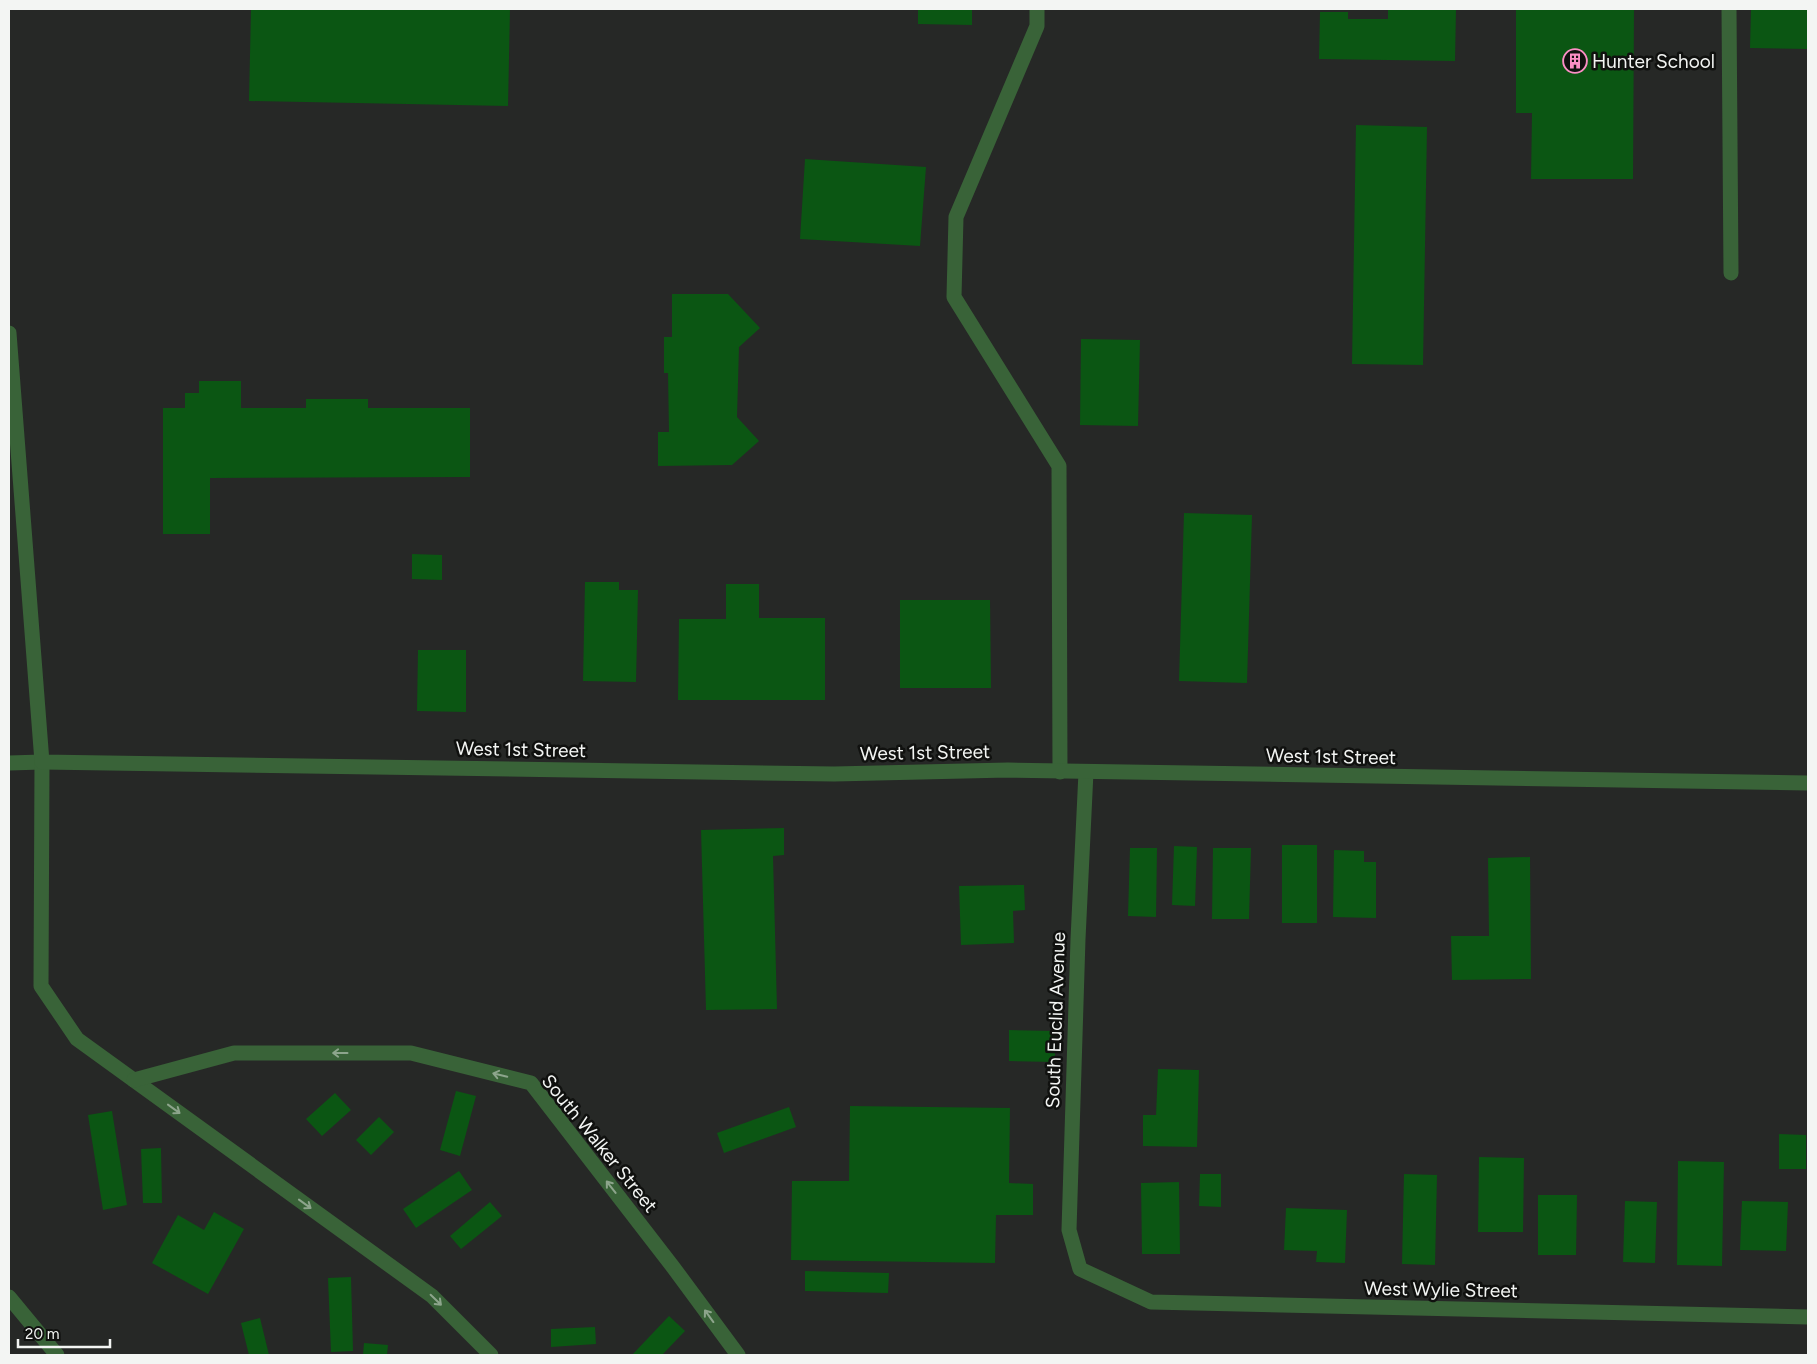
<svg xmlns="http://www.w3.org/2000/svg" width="1817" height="1364" viewBox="0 0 1817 1364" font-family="Figtree,sans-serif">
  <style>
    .building { fill: #0b5613 }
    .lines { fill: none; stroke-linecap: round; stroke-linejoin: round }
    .service { stroke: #396338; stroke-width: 15 }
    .minor { stroke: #396338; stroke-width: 15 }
    .tertiary { stroke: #396338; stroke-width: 15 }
    .oneway { stroke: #8da58c }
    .labels { text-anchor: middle; stroke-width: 5; stroke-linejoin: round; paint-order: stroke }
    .poi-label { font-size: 19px; fill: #f3f5f3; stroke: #10110f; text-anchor: start }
    .street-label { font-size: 19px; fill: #f3f5f3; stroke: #10110f }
  </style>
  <rect width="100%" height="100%" fill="#262826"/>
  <g class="building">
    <polygon points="251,9 510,9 508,106 249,101"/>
    <polygon points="918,9 972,9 972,25 918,24"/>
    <polygon points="1388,9 1456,9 1455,61 1319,59 1320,12 1348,12 1348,19 1388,19"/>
    <polygon points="1516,9 1634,9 1633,179 1531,179 1532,113 1516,113"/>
    <polygon points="1751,9 1808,9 1808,49 1750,48"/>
    <polygon points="1356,125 1427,127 1423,365 1352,364"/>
    <polygon points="805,159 926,167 920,246 800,239"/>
    <polygon points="672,294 728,294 760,328 739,347 737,417 759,441 732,465 658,466 658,432 669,432 668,373 664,373 664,337 672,337"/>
    <polygon points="1081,339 1140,340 1138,426 1080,425"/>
    <polygon points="199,381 241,381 241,408 306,408 306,399 368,399 368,408 470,408 470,477 210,478 210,534 163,534 163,408 185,408 185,393 199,393"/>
    <polygon points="1184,513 1252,515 1247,683 1179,681"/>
    <polygon points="412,554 442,555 442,580 412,579"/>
    <polygon points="585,582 619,582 619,590 638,590 636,682 583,681"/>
    <polygon points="726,584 759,584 759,618 825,618 825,700 678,700 679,619 726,619"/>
    <polygon points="900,600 990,600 991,688 900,688"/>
    <polygon points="418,650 466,650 466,712 417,711"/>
    <polygon points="784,828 784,855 773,856 777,1009 706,1010 701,830"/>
    <rect x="1282" y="845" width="35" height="78"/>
    <polygon points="1174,846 1197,847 1195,906 1172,905"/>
    <polygon points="1130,848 1157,848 1156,917 1128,916"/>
    <polygon points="1213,848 1251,848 1249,919 1212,919"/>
    <polygon points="1334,850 1364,851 1364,862 1376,862 1376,918 1333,917"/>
    <polygon points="1530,857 1531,979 1452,980 1451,936 1489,936 1488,858"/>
    <polygon points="1024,885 1025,910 1013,911 1014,943 961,945 959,886"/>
    <polygon points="1009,1030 1055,1031 1055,1062 1009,1061"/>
    <polygon points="1158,1069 1199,1070 1197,1147 1143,1146 1143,1115 1156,1115"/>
    <polygon points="456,1091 476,1096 460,1156 440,1150"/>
    <polygon points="335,1093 351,1110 322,1136 306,1119"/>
    <polygon points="850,1106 1010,1108 1009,1183 1033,1184 1033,1215 996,1215 995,1263 791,1260 792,1181 849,1181"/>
    <polygon points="789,1107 796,1127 724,1153 717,1133"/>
    <polygon points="112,1111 127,1205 103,1210 88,1115"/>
    <polygon points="379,1117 394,1132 371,1155 356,1140"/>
    <polygon points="1779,1134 1806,1135 1806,1169 1779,1169"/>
    <polygon points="161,1148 162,1203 143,1203 141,1149"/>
    <polygon points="1479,1157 1524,1158 1523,1232 1478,1232"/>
    <polygon points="1678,1161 1724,1162 1722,1266 1677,1265"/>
    <polygon points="459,1171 472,1190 416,1228 403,1209"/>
    <polygon points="1200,1174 1221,1174 1221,1207 1199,1206"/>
    <polygon points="1404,1174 1437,1175 1435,1265 1402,1264"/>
    <polygon points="1179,1182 1180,1254 1142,1254 1141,1183"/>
    <polygon points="1538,1195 1577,1195 1576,1255 1538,1255"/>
    <polygon points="1625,1201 1657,1202 1655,1263 1623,1262"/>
    <polygon points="1742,1201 1788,1202 1786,1251 1740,1250"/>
    <polygon points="490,1202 502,1216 461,1249 450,1236"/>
    <polygon points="1286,1208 1347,1210 1345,1263 1316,1262 1317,1251 1284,1250"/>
    <polygon points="214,1212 244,1229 208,1294 152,1263 178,1215 204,1230"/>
    <polygon points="805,1271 889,1273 888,1293 805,1291"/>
    <polygon points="351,1277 353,1351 331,1352 328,1278"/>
    <polygon points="669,1316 685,1331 662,1355 632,1355"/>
    <polygon points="260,1318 269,1355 249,1355 241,1323"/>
    <polygon points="595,1327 596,1344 551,1347 551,1329"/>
    <polygon points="364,1343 388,1345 387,1355 363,1355"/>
  </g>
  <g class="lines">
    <g class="service">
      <polyline points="1037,9 1037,26 956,217 954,297 1059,466 1060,772"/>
      <polyline points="1729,9 1731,273"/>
      <polyline points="9,763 42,762"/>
    </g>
    <g class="minor">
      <polyline points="42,762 41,986 77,1039 432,1296 491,1355"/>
      <polyline points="1086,772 1078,939 1069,1230 1080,1269 1151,1302 1808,1317"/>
      <polyline points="134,1080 234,1053 411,1053 531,1083 673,1267 738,1355"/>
    </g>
    <g class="tertiary">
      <polyline points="9,333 42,762 834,774 1008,770 1808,783"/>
      <polyline points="9,1297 57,1355"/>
    </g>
  </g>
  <defs><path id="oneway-shaft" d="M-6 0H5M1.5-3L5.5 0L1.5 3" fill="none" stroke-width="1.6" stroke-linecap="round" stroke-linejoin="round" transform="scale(1.25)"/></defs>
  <g class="oneway">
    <use href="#oneway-shaft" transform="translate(340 1053) rotate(180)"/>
    <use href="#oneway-shaft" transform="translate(500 1075) rotate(-166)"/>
    <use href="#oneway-shaft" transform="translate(174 1109) rotate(36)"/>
    <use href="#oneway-shaft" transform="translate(611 1187) rotate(-128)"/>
    <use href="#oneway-shaft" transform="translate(305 1204) rotate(36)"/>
    <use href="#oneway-shaft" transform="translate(436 1300) rotate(44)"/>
    <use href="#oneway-shaft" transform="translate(709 1316) rotate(-126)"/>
  </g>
  <defs>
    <g id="building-ring" transform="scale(1.25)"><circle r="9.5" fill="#10110f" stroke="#fb8fc5" stroke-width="1.5"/><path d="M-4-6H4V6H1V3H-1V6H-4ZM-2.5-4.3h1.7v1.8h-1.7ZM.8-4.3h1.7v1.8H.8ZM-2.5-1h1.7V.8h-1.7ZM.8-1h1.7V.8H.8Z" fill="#fb8fc5"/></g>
  </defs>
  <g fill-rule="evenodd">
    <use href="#building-ring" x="1575" y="61"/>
  </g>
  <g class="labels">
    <g class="poi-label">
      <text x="1592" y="68">Hunter School</text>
    </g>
    <g class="street-label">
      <text transform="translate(521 749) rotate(1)" y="7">West 1st Street</text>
      <text transform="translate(925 752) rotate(-1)" y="7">West 1st Street</text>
      <text transform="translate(1331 756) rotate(1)" y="7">West 1st Street</text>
      <text transform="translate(1055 1020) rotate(-88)" y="7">South Euclid Avenue</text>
      <text transform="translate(600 1143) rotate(51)" y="7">South Walker Street</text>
      <text transform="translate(1441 1289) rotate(1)" y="7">West Wylie Street</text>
    </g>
  </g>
  <rect width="1817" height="1364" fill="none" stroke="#f3f5f3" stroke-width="20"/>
  <path d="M18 1339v8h92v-8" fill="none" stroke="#f3f5f3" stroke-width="2.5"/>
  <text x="25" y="1339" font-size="15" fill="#f3f5f3" stroke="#10110f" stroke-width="4" paint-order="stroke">20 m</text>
</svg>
